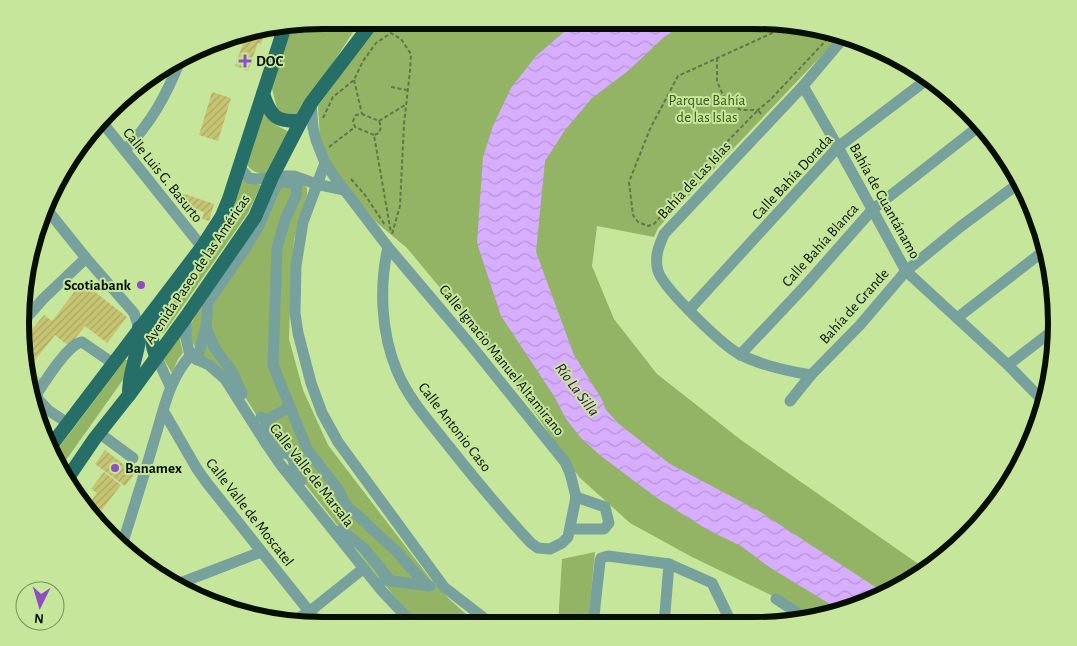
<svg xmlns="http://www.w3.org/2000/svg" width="1077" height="646" viewBox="0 0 1077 646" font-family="'Alegreya Sans',sans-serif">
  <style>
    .park { fill: #93b465 }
    .water { fill: url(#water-waves) }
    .building { fill: url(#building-hatch) }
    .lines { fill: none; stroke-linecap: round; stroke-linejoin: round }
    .path { stroke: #61764a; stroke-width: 2; stroke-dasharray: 4 2.5; stroke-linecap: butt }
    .minor { stroke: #76a19d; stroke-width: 11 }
    .major { stroke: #266e68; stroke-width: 14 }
    .poi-dot { fill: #8f4dc2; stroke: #c6e79b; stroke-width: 2 }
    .labels { text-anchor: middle; stroke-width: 4; stroke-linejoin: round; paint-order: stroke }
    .poi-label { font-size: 15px; font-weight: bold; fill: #060f00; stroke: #c6e79b; text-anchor: start }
    .park-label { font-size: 15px; fill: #41581c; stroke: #c6e79b }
    .street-label { font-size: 15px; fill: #060f00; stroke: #c6e79b }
    .water-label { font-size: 16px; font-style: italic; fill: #410265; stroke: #c6e79b }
    .rim { fill: none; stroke: #060f00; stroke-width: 6 }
  </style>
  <defs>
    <pattern id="water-waves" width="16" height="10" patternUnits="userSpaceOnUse" patternTransform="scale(1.25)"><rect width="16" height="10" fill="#d7adfe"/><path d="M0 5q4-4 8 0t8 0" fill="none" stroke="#b794d8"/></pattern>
    <pattern id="building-hatch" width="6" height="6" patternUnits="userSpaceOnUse" patternTransform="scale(1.25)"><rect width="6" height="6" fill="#c7c573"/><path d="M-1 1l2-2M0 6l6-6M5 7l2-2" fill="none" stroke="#a9a862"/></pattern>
  </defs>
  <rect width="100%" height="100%" fill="#c6e79b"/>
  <g class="park">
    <polygon points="323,20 361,20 298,116 287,117 278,112 271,85 290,25"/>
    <polygon points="381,20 774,21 842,34 658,228 654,237 597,226 592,266 614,319 657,374 741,440 927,570 905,586 851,610 816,617 692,557 630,523 579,477 538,417 461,313 407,248 376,222 331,167 320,140 318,106"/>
    <path d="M264 112 276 125 289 132 269 173C259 174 253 173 247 165Z"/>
    <path d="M243 179 261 185 248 213 166 330 163 333C158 334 157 331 155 326L209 252 225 221Z"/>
    <polygon points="303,183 307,188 307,195 294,240 291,279 289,339 303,390 328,445 432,581 447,597 478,625 421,625 418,624 379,578 280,452 236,383 198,352 189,336 190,326 196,314 233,267 277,185"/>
    <polygon points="183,330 180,340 183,353 178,359 172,373 163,358"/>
    <polygon points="125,360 128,360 130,370 61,467 54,454"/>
    <polygon points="595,552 588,625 558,625 562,559"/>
  </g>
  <polygon class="water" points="578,20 690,21 664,37 628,71 592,98 565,130 545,161 536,252 574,355 601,398 606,410 619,424 670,464 759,511 886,594 851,610 843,612 769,567 741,546 708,530 657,498 601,456 581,438 566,419 554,396 501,316 477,243 483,157 493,126 511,88 536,56"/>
  <g class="building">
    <polygon points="266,29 261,44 258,43 248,71 235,66 245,38 234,35"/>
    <polygon points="212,92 231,98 218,141 199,135"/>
    <polygon points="182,193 214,204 209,221 202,219 204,212 178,204"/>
    <polygon points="82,282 127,317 107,343 85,326 69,346 55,335 28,369 44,381 32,396 23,340 44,315 52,321"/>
    <polygon points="34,408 50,421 42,431 36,421"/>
    <polygon points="105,450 135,473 125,486 95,464"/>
    <polygon points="104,472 121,485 95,519 85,509 97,493 91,489"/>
  </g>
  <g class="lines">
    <g class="path">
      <polyline points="717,58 717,81 725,100 741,110 758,110 771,99 832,34"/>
      <polyline points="354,80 362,114"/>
      <polyline points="391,87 407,90"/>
      <polyline points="761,114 758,110 719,150 654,224 648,226 638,222 633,215 629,182 650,129 678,76 768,35 772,33 779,22"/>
      <polyline points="323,118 333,97 354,80 363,61 376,43 391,33 401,39 411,54 410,71 404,124 400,206 392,234"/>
      <polyline points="379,121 405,105"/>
      <polyline points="374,135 355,127 353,121 356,115 362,114 379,121 381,127 379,133 374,135 391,233"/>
      <polyline points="329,147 355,127"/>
      <polyline points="351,179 365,195 385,225"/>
    </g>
    <g class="minor">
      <polyline points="803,86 838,147 906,271 1008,365 1043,401"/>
      <path d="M311 103 313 128 316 140 325 163 336 179 388 247 470 344 565 462 570 473 576 497 568 537 562 543 550 549 538 548 531 543C501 511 474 478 447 444 429 421 408 398 397 371 381 333 379 287 388 247"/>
      <polyline points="102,122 202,247"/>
      <path d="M125 150C151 123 166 96 180 61"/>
      <polyline points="325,163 303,222 296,266 295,313 298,333 311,383 322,413 338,442 444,587 493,625"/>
      <polyline points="239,167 249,178 256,179 286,176 294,176 316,184 344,190"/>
      <polyline points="45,207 86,258 134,313 139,328"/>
      <polyline points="689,310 838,147 929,78"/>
      <polyline points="186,317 186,338 190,356"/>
      <polyline points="957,318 1045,250"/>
      <polyline points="20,325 43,299 86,258"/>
      <polyline points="206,327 214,347 233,373 242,394"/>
      <polyline points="740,355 805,286 872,210 978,127"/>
      <polyline points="156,356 170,386"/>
      <polyline points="190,356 209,365 225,379 267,445 280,464 382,591 414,625"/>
      <path d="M197 360 206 327 208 302 245 249 259 226 276 185C283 181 290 181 297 186L296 196 285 220 277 248 273 365 307 449 338 489 345 504 396 551 427 586"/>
      <polyline points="1008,365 1051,332"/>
      <path d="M811 375C787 371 763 366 741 355 724 347 663 288 658 271 654 257 659 246 664 234L803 86 846 35"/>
      <polyline points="790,401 811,375 860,325 906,271 960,227 1018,184"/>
      <polyline points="164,412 197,469 207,483 320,625"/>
      <polyline points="261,417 266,420 290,407"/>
      <path d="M266 420C264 436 269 440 278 453 295 453 294 457 294 472L301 481"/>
      <path d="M69 424 48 410 37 398 38 392C46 380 68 344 82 342L114 364"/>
      <polyline points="99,433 133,458"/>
      <polyline points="571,529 604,529 609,523 605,507 576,497"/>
      <polyline points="341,530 364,548 390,580"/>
      <path d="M122 545C133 510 144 476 154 441 164 410 168 381 190 356"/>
      <polyline points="384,580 430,586"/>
      <polyline points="175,585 261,552"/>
      <polyline points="776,599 807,619"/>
      <polyline points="289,623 309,612 364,568"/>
      <polyline points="593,625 600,561 601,558 608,556 669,564 712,583 729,618"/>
      <polyline points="664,625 669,564"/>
    </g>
    <g class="major">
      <path d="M263 94C271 117 276 122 301 121"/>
      <path d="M156 356C148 337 153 325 164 309"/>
      <path d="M129 395C128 371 141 351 139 328"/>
      <polyline points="50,447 202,247 222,216 229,199 285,26"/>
      <polyline points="67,479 95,438 129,395 186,317 255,217 272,177 301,121 311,103 374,20"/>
    </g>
  </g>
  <g class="poi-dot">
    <path d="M242.5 53.5h5v5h5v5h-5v5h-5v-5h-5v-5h5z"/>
    <circle cx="141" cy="285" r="5"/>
    <circle cx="115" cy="468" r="5"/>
  </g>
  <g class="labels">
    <g class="poi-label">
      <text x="256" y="66">DOC</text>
      <text x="131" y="290" text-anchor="end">Scotiabank</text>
      <text x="125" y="473">Banamex</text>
    </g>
    <g class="park-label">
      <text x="707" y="105">Parque Bahía<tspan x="707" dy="17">de las Islas</tspan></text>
    </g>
    <g class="street-label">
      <text transform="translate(163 175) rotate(51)" y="5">Calle Luis G. Basurto</text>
      <text transform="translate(792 177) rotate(-47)" y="5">Calle Bahía Dorada</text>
      <text transform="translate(694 180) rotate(-47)" y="5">Bahía de Las Islas</text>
      <text transform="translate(885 201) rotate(61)" y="5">Bahía de Guantánamo</text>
      <text transform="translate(820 245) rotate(-48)" y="5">Calle Bahía Blanca</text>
      <text transform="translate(197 269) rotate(-56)" y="5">Avenida Paseo de las Américas</text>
      <text transform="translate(854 306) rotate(-48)" y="5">Bahía de Grande</text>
      <text transform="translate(502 360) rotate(51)" y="5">Calle Ignacio Manuel Altamirano</text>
      <text transform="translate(455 427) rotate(52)" y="5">Calle Antonio Caso</text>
      <text transform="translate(312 475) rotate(52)" y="5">Calle Valle de Marsala</text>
      <text transform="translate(250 512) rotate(52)" y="5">Calle Valle de Moscatel</text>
    </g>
    <g class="water-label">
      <text transform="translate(578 389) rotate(53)" y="6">Río La Silla</text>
    </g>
  </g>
  <path d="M0 0H1077V646H0ZM323 29H754A294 294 0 0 1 1048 323V323A294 294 0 0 1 754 617H323A294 294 0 0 1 29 323V323A294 294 0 0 1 323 29Z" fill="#c6e79b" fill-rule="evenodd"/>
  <path class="rim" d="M323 29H754A294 294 0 0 1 1048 323V323A294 294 0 0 1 754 617H323A294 294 0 0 1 29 323V323A294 294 0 0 1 323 29Z"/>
  <g transform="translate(40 606) rotate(185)"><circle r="24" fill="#c6e79b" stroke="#79915d"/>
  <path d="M0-4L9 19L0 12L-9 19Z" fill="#8f4dc2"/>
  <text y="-8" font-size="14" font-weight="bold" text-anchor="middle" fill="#060f00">N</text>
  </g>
</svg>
